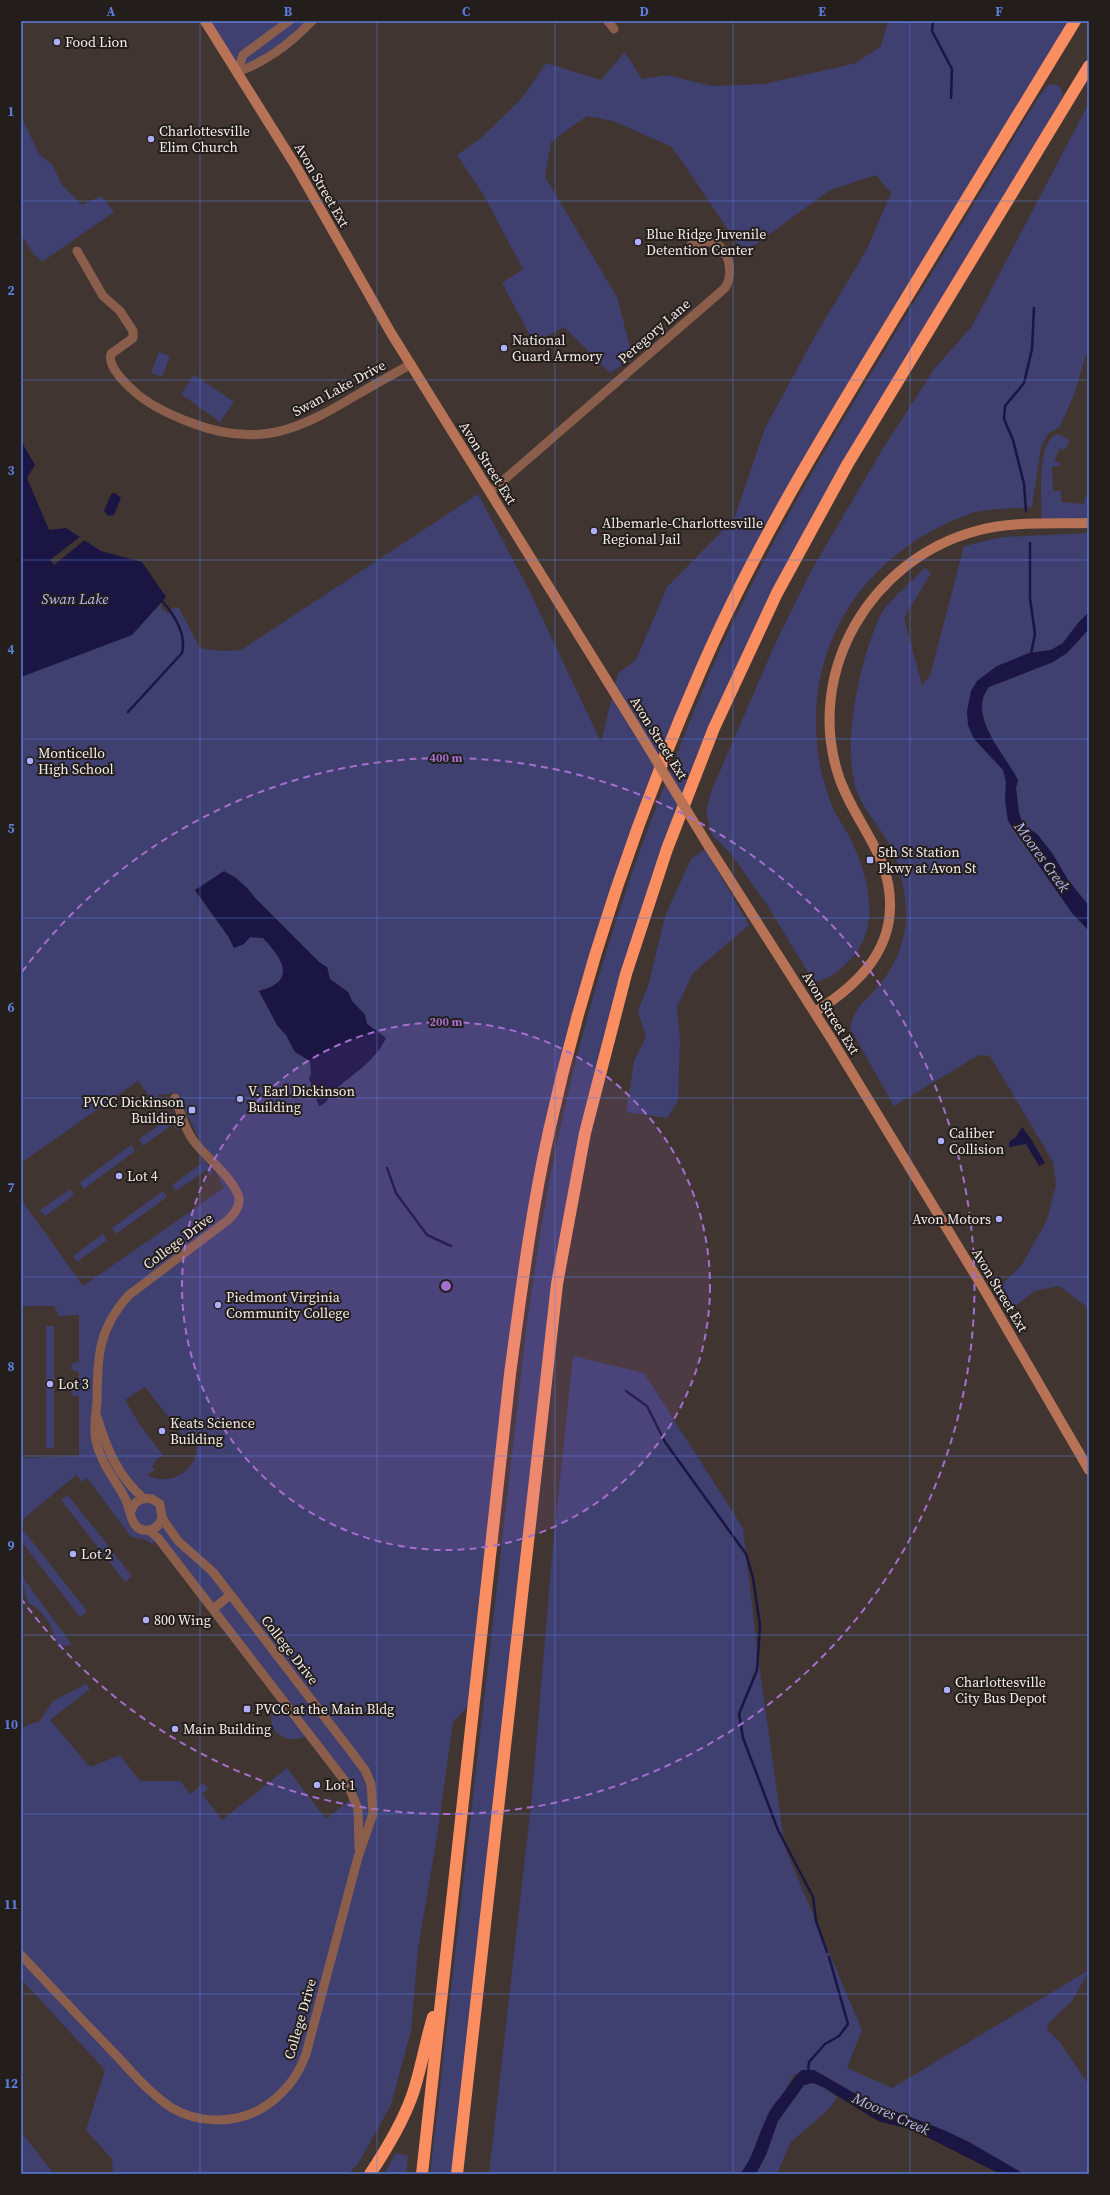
<svg xmlns="http://www.w3.org/2000/svg" width="1110" height="2195" viewBox="0 0 1110 2195" font-family="'Source Serif 4',serif">
  <style>
    .green { fill: #3f3f70; fill-rule: evenodd }
    .water { fill: #1a1543 }
    .pier { fill: #403530 }
    .lines { fill: none; stroke-linecap: round; stroke-linejoin: round }
    .stream { stroke: #1a1543; stroke-width: 2.5 }
    .street { stroke: #8b5e4c; stroke-width: 9 }
    .secondary { stroke: #b87255; stroke-width: 10 }
    .highway { stroke: #fa8e60; stroke-width: 12 }
    .secondary-bridge { stroke: #b87255; stroke-width: 10 }
    .grid { fill: none; stroke: #5d7ddd; stroke-width: 1; stroke-opacity: 0.55 }
    .ring { fill: none; stroke: #a56fcd; stroke-width: 2; stroke-dasharray: 7 5 }
    .poi-dot { fill: #adaffb; stroke: #231e1c; stroke-width: 1.5 }
    .labels { text-anchor: middle; stroke-width: 4; stroke-linejoin: round; paint-order: stroke }
    .poi-label { font-size: 14px; fill: #f3ebe8; stroke: #231e1c; text-anchor: start }
    .street-label { font-size: 14px; fill: #f3ebe8; stroke: #231e1c }
    .water-label { font-size: 15px; font-style: italic; fill: #b9bcfd; stroke: #231e1c }
    .centre { fill: #a56fcd; stroke: #231e1c; stroke-width: 2 }
    .ring-label { font-size: 12px; text-anchor: middle; font-weight: bold; fill: #a56fcd; stroke: #231e1c; stroke-width: 4; stroke-linejoin: round; paint-order: stroke }
    .neatline { fill: none; stroke: #5d7ddd; stroke-width: 1.5 }
    .grid-label { font-size: 13px; text-anchor: middle; font-weight: bold; fill: #5d7ddd }
  </style>
  <rect width="100%" height="100%" fill="#403530"/>
  <g class="green">
    <polygon points="205,21 312,21 304,29 237,72"/>
    <path d="M888 21H1075L734 598 621 872 535 1199 474 1700 453 1722 437 1837 418 1949 411 2031 391 2105 358 2164 348 2174H113L112 2159 86 2130 105 2070 21 1979V1730L27 1725 40 1721 53 1701 86 1684 90 1689 50 1720 90 1767 120 1755 140 1781H180L190 1794 204 1783 208 1789 202 1794 222 1820 287 1768 326 1819 355 1796 309 1734C281 1752 257 1720 281 1697L159 1540 152 1544 144 1539 131 1537 87 1478 82 1482 76 1475 21 1521V1458L79 1456V1396H73L70 1390 79 1387V1372L70 1369 73 1363 79 1362V1315L59 1316 54 1306H21V1199L83 1286 224 1188 176 1093 159 1095 152 1100 138 1081 21 1163V677L131 635 163 602 161 608 168 614 173 608H179L200 648 221 651 241 650 478 494 529 590 601 742 618 673 636 660 667 587 734 519 765 428 814 338 867 249 891 193 876 175 830 190 744 253 672 147 613 121 587 116 551 142 545 177 617 297 633 358 610 373 564 327 534 343 502 283 523 269 483 194 457 155 481 138 522 98 546 63 601 80 625 52 642 79 667 75 712 86 764 84 856 63 881 46ZM224 872C259 897 288 932 319 962L327 967 330 979 348 992 352 1001 365 1015 367 1024 386 1038C370 1064 355 1071 334 1091 328 1097 328 1103 319 1106L313 1089 310 1061 295 1052 286 1035 277 1025 259 991C264 989 269 988 274 985 296 972 274 950 263 938L250 937 234 948 228 936 195 891ZM145 1387 188 1442 195 1438C204 1466 172 1489 147 1475L155 1470 152 1466 157 1459 163 1455 140 1425 125 1400Z"/>
    <path d="M1056 84C1063 89 1064 94 1061 101L873 415 695 763 573 1171 453 2174H430L527 1323C534 1277 540 1230 549 1184 576 1040 618 900 673 764 693 714 712 664 736 616 786 512 846 415 905 317 950 244 993 171 1038 98L1048 85Z"/>
    <path d="M1089 103V344L1074 395 1060 426 1048 434 1041 447 1032 507C1015 509 988 508 972 513 881 545 818 620 816 718 816 734 817 751 820 766 823 778 826 791 831 803 836 817 846 829 852 842 869 878 881 927 851 959 837 973 834 977 814 982L769 908 732 855 712 835 706 812 711 792 775 644 811 571 882 450 935 368 972 326Z"/>
    <polygon points="21,116 39,154 52,164 62,185 82,205 101,196 114,212 42,262 33,253 21,234"/>
    <polygon points="159,352 170,356 162,377 151,373"/>
    <polygon points="194,375 234,402 220,422 181,394"/>
    <path d="M1058 434 1070 440 1064 450 1060 448 1054 460 1060 463V466L1052 467 1053 491H1061V502L1084 504 1085 497H1089V523L1042 525C1042 507 1035 439 1058 434Z"/>
    <path d="M1089 533V612L1078 623 1063 643 1051 650 1029 653 971 691 1003 770 1006 782 1005 800 1008 821 1072 913 1089 931V1315L1086 1306 1059 1286 1035 1291 1009 1311 1001 1285 1021 1266 1047 1220 1056 1184 1053 1162 990 1056 979 1055 894 1106 850 1028C856 1003 866 1002 880 984 896 965 905 942 906 918 907 902 901 870 895 855 887 836 870 818 860 799 838 753 860 658 881 614 886 604 915 578 925 568L931 573 904 618 922 685 930 676 964 546 1003 537Z"/>
    <path d="M1089 629V906L1068 880 1052 853 1037 834 1023 825 1019 813 1016 788 1018 780C1003 755 967 714 989 687L1053 662 1067 653Z"/>
    <polygon points="705,849 749,925 693,973 677,1007 680,1039 678,1101 667,1118 626,1112 634,1061 646,1037 638,1011 649,983 665,916 691,859"/>
    <polygon points="167,1110 177,1118 180,1128 177,1130 173,1124 143,1146 139,1139 169,1118 166,1112"/>
    <polygon points="131,1145 135,1151 84,1189 79,1183"/>
    <polygon points="199,1156 205,1160 213,1173 211,1175 207,1170 176,1191 172,1185 202,1163"/>
    <polygon points="70,1189 74,1195 45,1216 40,1210"/>
    <polygon points="163,1191 167,1197 116,1234 112,1228"/>
    <polygon points="103,1234 107,1240 77,1262 73,1256"/>
    <rect x="46" y="1326" width="8" height="122"/>
    <polygon points="573,1356 644,1373 743,1528 759,1664 785,1848 862,2030 847,2068 892,2088 1089,1970 1072,2001 1048,2024 1047,2029 1059,2041 1089,2085 1089,2174 1024,2174 969,2142 903,2114 880,2108 814,2070 794,2075 760,2132 748,2164 740,2174 489,2174 531,1805 552,1557"/>
    <polygon points="68,1495 132,1576 125,1582 61,1500"/>
    <polygon points="24,1531 87,1611 80,1617 21,1541 21,1534"/>
    <path d="M21 1575 72 1645 58 1647C54 1630 45 1610 28 1603Z"/>
    <polygon points="813,2083 823,2087 837,2097 830,2108 791,2142 777,2174 756,2174 766,2155 778,2121 804,2085"/>
    <polygon points="21,2132 54,2174 21,2174"/>
    <polygon points="396,2153 408,2156 406,2174 384,2174"/>
  </g>
  <g class="water">
    <polygon points="21,441 35,465 27,478 49,530 66,528 101,551 142,562 166,597 132,635 21,677"/>
    <polygon points="115,493 121,498 114,515 108,516 104,511 111,494"/>
    <path d="M1089 612V629L1067 653 1053 662 989 687C966 715 1005 754 1018 780L1016 788 1019 813 1023 825 1037 834 1052 853 1068 880 1089 906V931L1072 913 1008 821 1005 800 1006 782 1003 770 974 739 968 725 967 711 971 691 977 681 997 666 1029 653 1051 650 1063 643 1078 623Z"/>
    <path d="M224 871 236 878 247 888 257 900 319 962 327 967 330 979 348 992 352 1001 365 1015 367 1024 386 1038C375 1062 352 1074 334 1091 328 1097 328 1103 319 1106L309 1078 311 1074 310 1061 295 1052 286 1035 277 1025 259 991C264 989 270 988 274 985 295 972 274 950 263 938L250 937 244 944 234 948 228 936 195 890Z"/>
    <polygon points="1022,1127 1031,1139 1045,1163 1039,1166 1026,1144 1009,1147 1009,1142 1016,1137"/>
    <path d="M802 2070H814L880 2108 903 2114 946 2131 969 2142 1024 2174H1000L913 2130 878 2121 823 2087 813 2083 804 2085 778 2121 766 2155 756 2174H740C754 2157 757 2138 766 2119 770 2108 778 2100 785 2091 791 2083 794 2076 802 2070Z"/>
  </g>
  <polygon class="pier" points="81,536 86,539 54,565 50,560"/>
  <g class="lines">
    <g class="stream">
      <polyline points="933,21 932,31 952,69 951,98"/>
      <polyline points="1026,511 1024,484 1013,440 1004,419 1005,406 1024,383 1032,349 1034,308"/>
      <polyline points="1030,543 1030,598 1035,634 1031,654"/>
      <path d="M128 712 182 653C187 634 175 616 163 602"/>
      <polyline points="387,1168 396,1193 427,1235 451,1246"/>
      <polyline points="626,1391 647,1406 665,1442 746,1554 753,1578 760,1626 757,1670 739,1714 743,1738 778,1830 813,1897 816,1921 827,1952"/>
      <polyline points="808,2072 809,2062 825,2044 839,2036 848,2024 829,1957"/>
    </g>
    <g class="street">
      <polyline points="608,21 614,29"/>
      <path d="M237 72C266 62 291 43 312 21"/>
      <polyline points="237,72 243,55 289,21"/>
      <path d="M77 251 103 296 120 311 133 331V338L111 354C107 367 127 385 136 393 151 406 171 415 189 422 260 450 300 429 360 393 377 383 394 374 411 364"/>
      <path d="M490 492 725 288C734 274 730 246 710 242 703 241 697 244 691 245"/>
      <path d="M97 1417C107 1449 117 1475 143 1498"/>
      <path d="M131 1511C134 1501 142 1497 152 1499L160 1504 162 1518C160 1524 156 1529 149 1530 130 1533 131 1509 125 1498 114 1478 101 1463 96 1441 93 1428 96 1415 97 1402 98 1357 97 1330 129 1295L228 1220C234 1214 240 1207 239 1198 235 1179 204 1156 193 1140 184 1128 181 1112 175 1098"/>
      <polyline points="149,1530 158,1538 348,1785 358,1809 359,1849"/>
      <polyline points="213,1609 230,1595"/>
      <path d="M21 1955C52 1988 83 2021 115 2054 132 2072 150 2094 172 2108 197 2123 233 2124 259 2110 282 2097 297 2079 306 2054L358 1857 373 1814 371 1784 365 1770 353 1754 213 1572 178 1541 162 1518"/>
    </g>
    <g class="secondary">
      <polyline points="205,21 297,168 391,333 634,724"/>
      <polyline points="706,842 832,1040 985,1291 1089,1470"/>
      <path d="M815 1012C853 988 889 956 890 908 892 854 853 822 838 774 805 670 872 559 976 531 1012 521 1052 524 1089 523"/>
    </g>
    <g class="highway">
      <path d="M370 2174C386 2150 402 2124 412 2096 421 2070 425 2043 433 2017"/>
      <path d="M422 2174 510 1374C521 1293 531 1212 549 1131 584 973 635 821 700 672 753 549 824 434 893 320 954 220 1014 120 1075 21"/>
      <polyline points="457,2174 557,1284 585,1133 626,974 667,849 714,728 777,593 847,465 1089,66"/>
    </g>
    <polyline class="secondary-bridge" points="634,724 706,842"/>
  </g>
  <path class="grid" d="M200 21V2174M377 21V2174M555 21V2174M733 21V2174M910 21V2174M21 201H1089M21 380H1089M21 560H1089M21 739H1089M21 918H1089M21 1098H1089M21 1277H1089M21 1456H1089M21 1635H1089M21 1814H1089M21 1994H1089"/>
  <circle cx="446" cy="1286" r="264" fill="#a56fcd" fill-opacity=".12"/>
  <g class="ring">
    <circle cx="446" cy="1286" r="264"/>
    <path d="M22 972A528 528 0 1 1 22 1600"/>
  </g>
  <g class="poi-dot">
    <circle cx="57" cy="42" r="4"/>
    <circle cx="151" cy="139" r="4"/>
    <circle cx="638" cy="242" r="4"/>
    <circle cx="504" cy="348" r="4"/>
    <circle cx="594" cy="531" r="4"/>
    <circle cx="30" cy="761" r="4"/>
    <rect x="866" y="856" width="8" height="8" rx="2"/>
    <circle cx="240" cy="1099" r="4"/>
    <rect x="188" y="1106" width="8" height="8" rx="2"/>
    <circle cx="941" cy="1141" r="4"/>
    <circle cx="119" cy="1176" r="4"/>
    <circle cx="999" cy="1219" r="4"/>
    <circle cx="218" cy="1305" r="4"/>
    <circle cx="50" cy="1384" r="4"/>
    <circle cx="162" cy="1431" r="4"/>
    <circle cx="73" cy="1554" r="4"/>
    <circle cx="146" cy="1620" r="4"/>
    <circle cx="947" cy="1690" r="4"/>
    <rect x="243" y="1705" width="8" height="8" rx="2"/>
    <circle cx="175" cy="1729" r="4"/>
    <circle cx="317" cy="1785" r="4"/>
  </g>
  <g class="labels">
    <g class="poi-label">
      <text x="65" y="47">Food Lion</text>
      <text x="159" y="136">Charlottesville<tspan x="159" dy="16">Elim Church</tspan></text>
      <text x="646" y="239">Blue Ridge Juvenile<tspan x="646" dy="16">Detention Center</tspan></text>
      <text x="512" y="345">National<tspan x="512" dy="16">Guard Armory</tspan></text>
      <text x="602" y="528">Albemarle-Charlottesville<tspan x="602" dy="16">Regional Jail</tspan></text>
      <text x="38" y="758">Monticello<tspan x="38" dy="16">High School</tspan></text>
      <text x="878" y="857">5th St Station<tspan x="878" dy="16">Pkwy at Avon St</tspan></text>
      <text x="248" y="1096">V. Earl Dickinson<tspan x="248" dy="16">Building</tspan></text>
      <text x="184" y="1107" text-anchor="end">PVCC Dickinson<tspan x="184" dy="16">Building</tspan></text>
      <text x="949" y="1138">Caliber<tspan x="949" dy="16">Collision</tspan></text>
      <text x="127" y="1181">Lot 4</text>
      <text x="991" y="1224" text-anchor="end">Avon Motors</text>
      <text x="226" y="1302">Piedmont Virginia<tspan x="226" dy="16">Community College</tspan></text>
      <text x="58" y="1389">Lot 3</text>
      <text x="170" y="1428">Keats Science<tspan x="170" dy="16">Building</tspan></text>
      <text x="81" y="1559">Lot 2</text>
      <text x="154" y="1625">800 Wing</text>
      <text x="955" y="1687">Charlottesville<tspan x="955" dy="16">City Bus Depot</tspan></text>
      <text x="255" y="1714">PVCC at the Main Bldg</text>
      <text x="183" y="1734">Main Building</text>
      <text x="325" y="1790">Lot 1</text>
    </g>
    <g class="street-label">
      <text transform="translate(322 185) rotate(60)" y="5">Avon Street Ext</text>
      <text transform="translate(654 331) rotate(-41)" y="5">Peregory Lane</text>
      <text transform="translate(339 388) rotate(-28)" y="5">Swan Lake Drive</text>
      <text transform="translate(488 463) rotate(58)" y="5">Avon Street Ext</text>
      <text transform="translate(659 738) rotate(58)" y="5">Avon Street Ext</text>
      <text transform="translate(831 1013) rotate(58)" y="5">Avon Street Ext</text>
      <text transform="translate(178 1241) rotate(-37)" y="5">College Drive</text>
      <text transform="translate(1000 1290) rotate(59)" y="5">Avon Street Ext</text>
      <text transform="translate(290 1650) rotate(52)" y="5">College Drive</text>
      <text transform="translate(300 2019) rotate(-74)" y="5">College Drive</text>
    </g>
    <g class="water-label">
      <text x="75" y="604">Swan Lake</text>
      <text transform="translate(1042 857) rotate(54)" y="5">Moores Creek</text>
      <text transform="translate(891 2114) rotate(24)" y="5">Moores Creek</text>
    </g>
  </g>
  <circle cx="446" cy="1286" r="6" class="centre"/>
  <g class="ring-label">
    <text x="446" y="762">400 m</text>
    <text x="446" y="1026">200 m</text>
  </g>
  <rect width="1110" height="2195" fill="none" stroke="#231e1c" stroke-width="44"/>
  <rect x="22" y="22" width="1066" height="2151" class="neatline"/>
  <g class="grid-label">
    <text x="111" y="16">A</text>
    <text x="288" y="16">B</text>
    <text x="466" y="16">C</text>
    <text x="644" y="16">D</text>
    <text x="822" y="16">E</text>
    <text x="999" y="16">F</text>
    <text x="11" y="116">1</text>
    <text x="11" y="295">2</text>
    <text x="11" y="475">3</text>
    <text x="11" y="654">4</text>
    <text x="11" y="833">5</text>
    <text x="11" y="1012">6</text>
    <text x="11" y="1192">7</text>
    <text x="11" y="1371">8</text>
    <text x="11" y="1550">9</text>
    <text x="11" y="1729">10</text>
    <text x="11" y="1909">11</text>
    <text x="11" y="2088">12</text>
  </g>
</svg>
